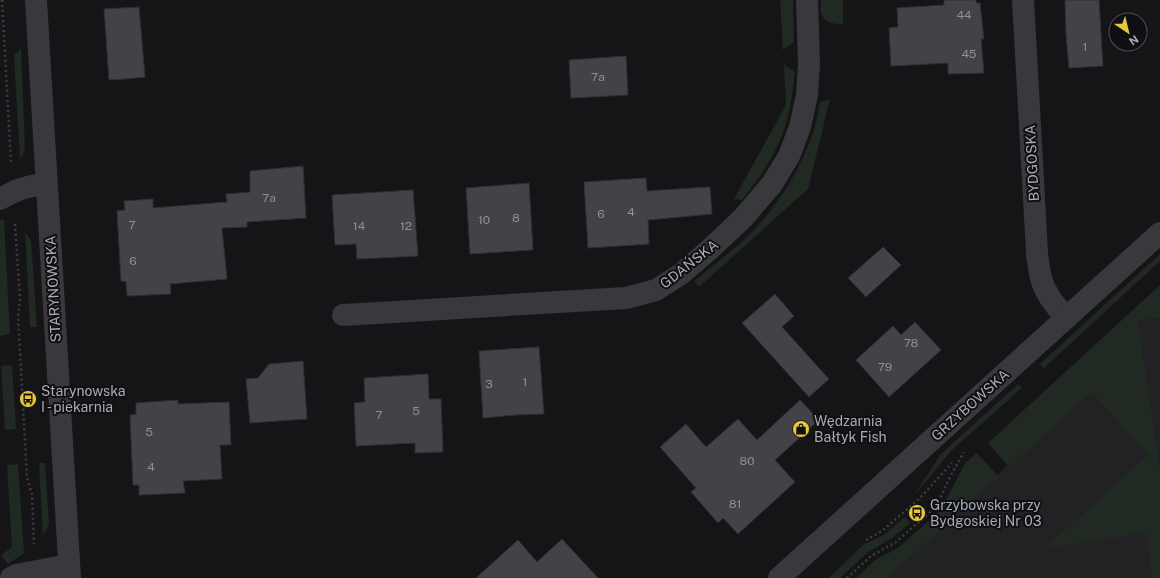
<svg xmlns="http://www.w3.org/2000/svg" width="1160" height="578" viewBox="0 0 1160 578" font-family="'Public Sans',sans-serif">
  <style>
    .built { fill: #222124 }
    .green { fill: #212923 }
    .building { fill: #424247; stroke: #302f33 }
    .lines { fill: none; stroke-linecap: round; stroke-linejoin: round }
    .path { stroke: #3c3d42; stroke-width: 2.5; stroke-dasharray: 2 3; stroke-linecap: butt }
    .minor { stroke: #38383d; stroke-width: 22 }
    .tertiary { stroke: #38383d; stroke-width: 22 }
    .labels { text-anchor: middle; stroke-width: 4; stroke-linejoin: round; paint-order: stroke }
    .number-label { font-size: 12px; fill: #8e909a }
    .street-label { font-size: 14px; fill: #a8aab6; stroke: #101012 }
    .poi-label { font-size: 14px; fill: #a8aab6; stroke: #101012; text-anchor: start }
  </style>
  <rect width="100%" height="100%" fill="#151517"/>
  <polygon class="built" points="1160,317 1160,578 883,578 1008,465 1131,322 1159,318"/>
  <g class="green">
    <polygon points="780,0 793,0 794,42 783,50"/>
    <path d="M821 0H843V24C835 24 825 24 821 13 820 10 821 4 821 0Z"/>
    <polygon points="21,49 25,149 20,160 14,55"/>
    <path d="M784 64 795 72C793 92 790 112 784 130 775 156 759 179 742 200L734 199 786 105Z"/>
    <path d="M830 99 808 189 699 287 694 281C712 266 731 252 748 236 776 208 799 173 812 135 816 125 818 113 820 102Z"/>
    <polygon points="0,219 4,220 10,334 0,336"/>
    <polygon points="25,232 31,240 37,327 30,327"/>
    <polygon points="1160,254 1160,261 1044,368 1040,364"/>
    <polygon points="1160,285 1160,317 1159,318 1138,321 1160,470 1160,578 1152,578 1146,533 1045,548 1148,455 1092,392 1009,467 988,443"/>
    <polygon points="12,365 16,429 5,430 1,366"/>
    <polygon points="1018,384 1022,388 951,451 913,497 941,454"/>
    <polygon points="977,453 999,477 887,578 856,578 875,560 898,548 941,510 965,463"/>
    <polygon points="39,463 45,463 49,525 43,535"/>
    <polygon points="18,464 24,553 8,564 1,555 12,547 7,465"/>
    <polygon points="905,517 910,523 892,538 868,552 840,578 829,578 863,545 885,534"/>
  </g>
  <g class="building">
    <polygon points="944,0 976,0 976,3 980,3 984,39 981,39 984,73 948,74 948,63 891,66 889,28 898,27 897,8 944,5"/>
    <polygon points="1065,0 1099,0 1103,66 1069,68 1066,34"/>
    <polygon points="139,7 145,77 114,80 113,79 109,80 104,9"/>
    <polygon points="626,56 628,95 571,98 569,60"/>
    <polygon points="303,166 306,218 247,222 247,227 222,228 227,279 170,284 171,294 127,296 126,282 121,281 117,211 125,210 124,201 153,199 153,208 227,202 226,194 250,192 250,171"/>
    <polygon points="646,178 647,191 710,187 712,214 648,220 649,244 588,248 584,182"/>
    <polygon points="529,183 533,250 470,254 466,188"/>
    <polygon points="413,190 418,256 357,259 356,244 335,245 332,195"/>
    <polygon points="883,247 901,265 866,297 848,278"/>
    <polygon points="775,294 794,316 782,327 829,379 809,397 742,323"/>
    <polygon points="915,322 941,350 889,397 856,360 893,326 901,335"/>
    <polygon points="539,347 544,414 515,415 483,418 479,351"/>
    <polygon points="303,361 307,419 250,423 246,379 258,378 269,364"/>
    <polygon points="428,374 429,399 441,399 443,452 415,453 415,443 356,446 354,403 365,402 364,378"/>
    <polygon points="178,400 178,404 229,402 231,445 220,445 222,479 183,481 185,493 139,495 139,485 133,485 130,415 136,414 136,403"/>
    <polygon points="800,400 819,420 775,460 795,482 738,534 723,518 718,523 691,492 696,488 660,447 686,424 706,447 738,419 757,440"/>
    <polygon points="562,539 598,578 476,578 518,540 537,562"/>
  </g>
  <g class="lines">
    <g class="path">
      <polyline points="2,0 11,163"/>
      <polyline points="15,224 20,299 18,316 27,477 32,494 34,544"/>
      <polyline points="866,540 882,531 919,499 952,463"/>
      <polyline points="847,578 871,556 896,542 936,507 951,475 964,452"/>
    </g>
    <g class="minor">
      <path d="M1023 0 1037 253C1038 261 1039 270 1041 278 1045 294 1055 306 1066 317"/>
      <path d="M0 199C18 189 26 186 46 184"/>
      <polyline points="343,315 626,298 656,290 681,274 709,250 743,218 772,184 789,156 800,127 807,95 809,64 807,0"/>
      <polyline points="11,578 16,575 69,565"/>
    </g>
    <g class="tertiary">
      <polyline points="36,0 70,578"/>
      <polyline points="779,578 1160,233"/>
    </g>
  </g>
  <defs>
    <g id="bus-disc" transform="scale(0.9)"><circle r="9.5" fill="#e6c73e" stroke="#101012"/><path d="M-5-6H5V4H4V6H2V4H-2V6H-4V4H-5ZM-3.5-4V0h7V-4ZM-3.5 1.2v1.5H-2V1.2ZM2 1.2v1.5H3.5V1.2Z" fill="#111"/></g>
    <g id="shop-disc" transform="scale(0.9)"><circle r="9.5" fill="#e6c73e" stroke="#101012"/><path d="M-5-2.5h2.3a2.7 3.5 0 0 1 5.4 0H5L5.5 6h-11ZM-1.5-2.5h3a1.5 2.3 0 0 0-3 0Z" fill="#111"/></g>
  </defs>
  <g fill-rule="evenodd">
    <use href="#bus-disc" x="28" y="399"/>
    <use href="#shop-disc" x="801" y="429"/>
    <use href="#bus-disc" x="917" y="513"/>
  </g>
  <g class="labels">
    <g class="number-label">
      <text x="964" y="19">44</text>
      <text x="1085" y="51">1</text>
      <text x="969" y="58">45</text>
      <text x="598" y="81">7a</text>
      <text x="269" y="202">7a</text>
      <text x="631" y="216">4</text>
      <text x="601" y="218">6</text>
      <text x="516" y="222">8</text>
      <text x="484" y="224">10</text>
      <text x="132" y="229">7</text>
      <text x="359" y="230">14</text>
      <text x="406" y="230">12</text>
      <text x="133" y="265">6</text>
      <text x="911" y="347">78</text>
      <text x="885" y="371">79</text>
      <text x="525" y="386">1</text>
      <text x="489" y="388">3</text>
      <text x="416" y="415">5</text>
      <text x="379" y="419">7</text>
      <text x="149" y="436">5</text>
      <text x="747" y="465">80</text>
      <text x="151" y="471">4</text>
      <text x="735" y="508">81</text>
    </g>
    <g class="street-label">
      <text transform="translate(1032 163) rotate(-93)" y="5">BYDGOSKA</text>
      <text transform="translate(689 264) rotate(-38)" y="5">GDAŃSKA</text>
      <text transform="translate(53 289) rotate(-93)" y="5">STARYNOWSKA</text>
      <text transform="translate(970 405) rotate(-42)" y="5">GRZYBOWSKA</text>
    </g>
    <g class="poi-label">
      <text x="41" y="396">Starynowska<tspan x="41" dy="16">I - piekarnia</tspan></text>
      <text x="814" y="426">Wędzarnia<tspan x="814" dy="16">Bałtyk Fish</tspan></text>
      <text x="930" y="510">Grzybowska przy<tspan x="930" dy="16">Bydgoskiej Nr 03</tspan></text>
    </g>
  </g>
  <g transform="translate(1128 32) rotate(145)"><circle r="19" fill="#101012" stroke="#4d4e54"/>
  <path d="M0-3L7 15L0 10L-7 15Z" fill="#e6c73e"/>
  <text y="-6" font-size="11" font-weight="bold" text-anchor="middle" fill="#a8aab6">N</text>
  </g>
</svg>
